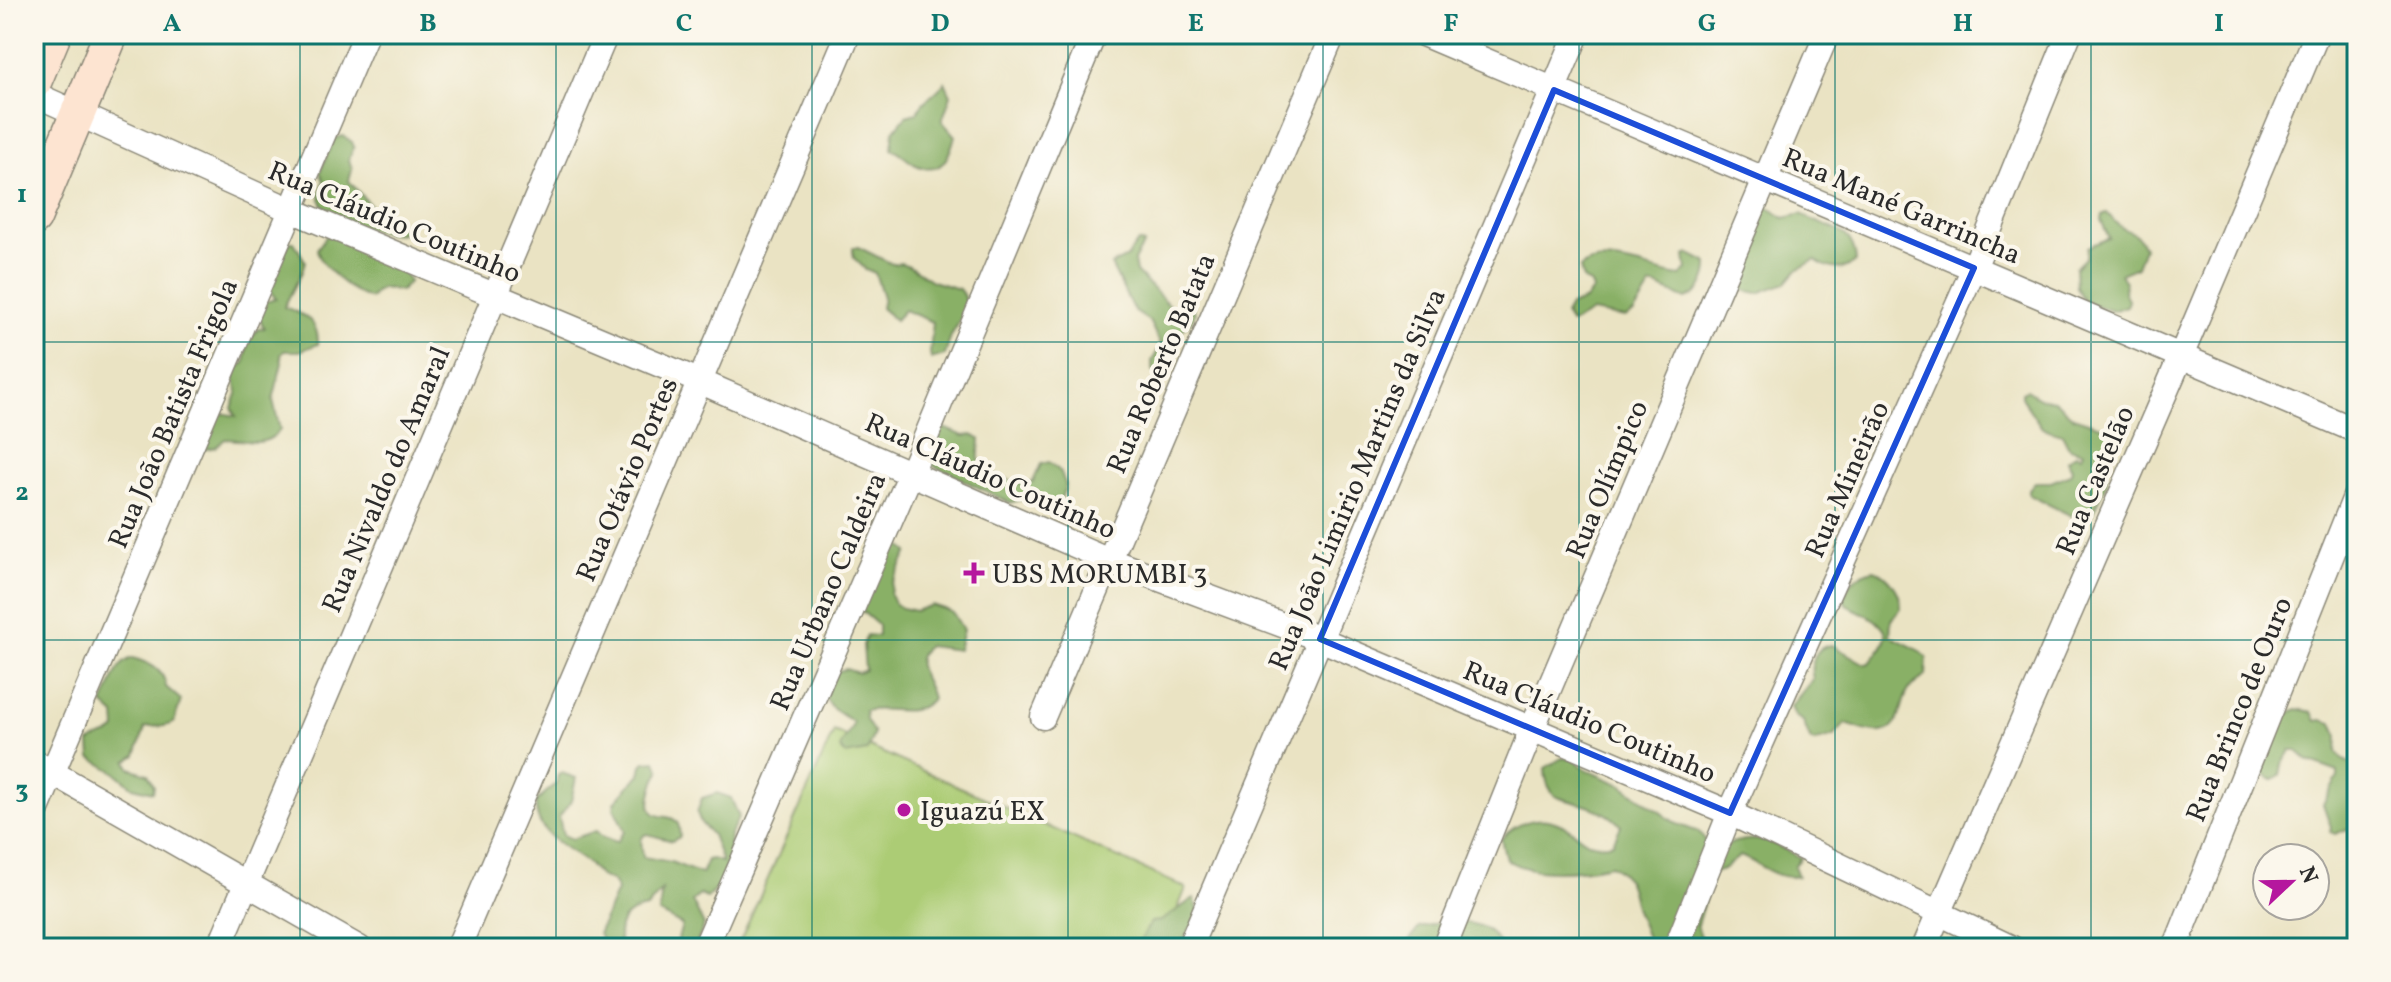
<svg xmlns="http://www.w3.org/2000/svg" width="2391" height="982" viewBox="0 0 2391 982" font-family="Vollkorn,serif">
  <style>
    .green { fill: #accc74; stroke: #6c7c50; stroke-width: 2 }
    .forest { fill: #89b066; stroke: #5a6e48; stroke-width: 2 }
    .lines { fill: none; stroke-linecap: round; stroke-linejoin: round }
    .street-casing { stroke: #8a8777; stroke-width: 27 }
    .secondary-casing { stroke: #8a8777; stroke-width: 37 }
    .street { stroke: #fff; stroke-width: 24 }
    .secondary { stroke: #fde4d1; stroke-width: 34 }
    .marked { fill: none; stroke: #1d4ed8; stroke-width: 6; stroke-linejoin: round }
    .grid { fill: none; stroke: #0f766e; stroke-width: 2; stroke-opacity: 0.55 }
    .poi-dot { fill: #b5179e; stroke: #fbf7ec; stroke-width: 3 }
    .labels { text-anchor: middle; stroke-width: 8; stroke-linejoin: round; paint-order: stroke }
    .street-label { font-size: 28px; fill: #2b2b2b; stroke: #fbf7ec }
    .poi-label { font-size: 28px; fill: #2b2b2b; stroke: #fbf7ec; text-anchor: start }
    .neatline { fill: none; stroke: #0f766e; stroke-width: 3 }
    .grid-label { font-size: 26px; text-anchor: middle; font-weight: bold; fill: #0f766e }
  </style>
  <rect width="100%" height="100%" fill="#fbf7ec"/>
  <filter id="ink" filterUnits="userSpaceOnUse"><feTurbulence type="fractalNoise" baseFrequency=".0125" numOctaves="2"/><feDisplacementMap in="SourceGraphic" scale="16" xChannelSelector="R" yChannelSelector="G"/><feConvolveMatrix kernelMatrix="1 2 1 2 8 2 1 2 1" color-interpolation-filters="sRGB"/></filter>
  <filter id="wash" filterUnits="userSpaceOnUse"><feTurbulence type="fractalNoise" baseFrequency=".006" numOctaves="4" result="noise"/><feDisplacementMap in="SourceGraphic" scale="32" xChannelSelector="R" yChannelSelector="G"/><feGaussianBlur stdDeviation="1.8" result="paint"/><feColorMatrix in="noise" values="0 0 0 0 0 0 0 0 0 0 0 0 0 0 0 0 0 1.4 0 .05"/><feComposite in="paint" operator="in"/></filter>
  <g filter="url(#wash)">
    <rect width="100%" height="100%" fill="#eae3c3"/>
    <polygon class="green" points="834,731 1186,888 1162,948 737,948"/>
    <g class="forest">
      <path d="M945 82 951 95 942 121 955 136C949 158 941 178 914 164 906 159 901 153 892 149L894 131 906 116 917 113C921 100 937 94 945 82Z"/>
      <path d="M343 136 352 142 354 147 349 159 352 170 349 181 376 212 399 220 402 233C384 236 334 221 323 205 317 196 321 190 324 181L320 172 334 138Z"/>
      <path d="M1766 206 1784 218 1802 214C1825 231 1854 224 1856 261 1843 273 1828 269 1815 260L1797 270 1786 283 1758 293 1743 290 1730 307 1719 300Z"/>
      <path d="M2107 213C2111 216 2113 221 2117 224 2129 235 2133 226 2144 247L2137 267 2120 274 2125 282 2124 292 2129 301 2127 306 2112 311 2083 301 2076 287 2075 268 2086 257 2087 247 2109 238 2101 220 2102 215Z"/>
      <path d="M328 234 384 257 391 267C401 269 405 273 409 282L401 291C389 289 378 284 371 298 356 297 319 266 317 249Z"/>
      <path d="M289 242H294L305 261 302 272 284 307C304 314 319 321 318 344L300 351H284L281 355 282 363 273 400 280 430C263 450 247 439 225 439L216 447 202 450 212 414 222 413 236 416 232 408 238 391 234 379 235 369 245 363 248 341 258 329 264 328 258 315 261 303 276 299 267 287Z"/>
      <path d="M1138 242 1144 244 1134 261 1136 272 1170 306 1177 309 1192 306 1195 313 1191 322 1176 336C1171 350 1179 369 1160 374L1152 370V361L1161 345 1149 321 1134 311 1111 265 1127 257Z"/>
      <path d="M858 247 892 264 901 263 909 266 932 281 959 289C974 306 959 320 951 336 949 342 947 349 945 355L931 359 930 353 933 322 904 310 895 320 881 308 883 297 875 273 865 269 853 257V248Z"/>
      <path d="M1690 254 1708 263C1709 279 1700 294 1686 299L1656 286H1651L1634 313 1625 318 1592 312 1571 324 1565 315 1570 306 1584 301 1593 290 1591 285 1583 279 1580 268C1604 248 1653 273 1680 276L1687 270 1685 256Z"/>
      <polygon points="2026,390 2039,398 2054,400 2073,417 2113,430 2111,444 2114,454 2107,467 2107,482 2092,515 2084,522 2029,495 2029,489 2035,482 2051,482 2070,474 2072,469 2067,460 2076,454 2081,456 2083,452 2069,448 2062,434 2042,428 2021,397 2021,392"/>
      <path d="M944 428 964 436 972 435 980 439C980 445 978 454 979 459 983 476 1011 480 1024 485L1033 482 1041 464 1049 462 1060 471 1066 485 1059 504 1050 510 1027 498 1010 503 932 465 923 458 938 431Z"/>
      <path d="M893 540 908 552 892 583 890 594 894 603 902 608 915 611 932 605 944 609 953 613 963 630 958 650 928 646C906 662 929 680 932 699 912 720 890 705 865 711L866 720 874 733 867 751 846 755 840 749C842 739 853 730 853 722L832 708 825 697 833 672 846 669 858 673 865 670 863 645 867 635 878 636V625L858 608Z"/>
      <path d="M1874 570C1890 575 1901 592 1901 608L1891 620 1890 636 1919 650 1927 658 1926 676C1917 682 1909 686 1905 698 1899 714 1899 734 1875 732 1865 732 1855 726 1845 724L1834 736 1814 742 1810 739 1803 721 1795 716 1791 706 1813 679C1809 665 1814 646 1832 645L1865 664 1870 663C1875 656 1886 645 1886 635 1886 621 1857 611 1847 605L1844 600C1846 583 1858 573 1874 570Z"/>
      <path d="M133 658C149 663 164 669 166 687L181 700 174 722C165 729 155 725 145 728L136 755 127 761 130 768 148 774 154 786 153 792 133 787 116 773 91 758 90 743C98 735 108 738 116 729L115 715 103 704C111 689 115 662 133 658Z"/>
      <path d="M2297 709 2312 712 2316 721 2322 720 2332 723 2338 736 2337 752 2343 760 2357 766V820L2348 829 2335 834 2330 832 2331 827 2323 804 2338 777V772L2308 761 2297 751H2291L2282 764 2280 775 2272 780 2264 775C2259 752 2274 718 2297 709Z"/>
      <path d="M1562 758 1572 759 1589 771 1622 785 1677 824 1699 832 1712 848C1723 849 1726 845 1735 842 1762 834 1778 846 1801 858L1794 866 1798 876C1776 881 1760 863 1740 856L1723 869 1712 873 1697 925 1705 948H1645L1648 942C1645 931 1640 921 1636 910 1630 890 1632 878 1611 865 1583 871 1530 877 1506 859L1501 839C1516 822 1539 814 1560 824 1582 833 1584 850 1613 843L1621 826C1604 806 1578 805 1555 796 1548 787 1545 780 1545 768Z"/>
      <path d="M656 761 660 771C655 780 644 807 655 814 662 818 674 815 678 824 680 828 679 833 680 837L672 841 648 834 644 835 641 840 643 857 671 862 701 874 707 860 712 859 722 862 712 835 701 823 697 813 702 798 717 793 731 798 739 817 730 834 728 877 707 898 700 895 692 901 704 925 695 948H681L678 939 682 925 659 913 662 890 647 908C623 911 616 924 620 948H602L604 944 598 934 617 891C614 877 608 882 599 875 594 871 591 866 586 862 564 846 533 832 536 801L556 784 558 775 562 773 576 778 571 801 559 817 563 835 572 839 596 831 602 837 617 842 625 831 614 808 615 802 640 774 642 765 645 762Z"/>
      <polygon points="1194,898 1200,913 1178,948 1136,948 1151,922 1161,921"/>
      <path d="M1441 922C1466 922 1490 921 1501 948H1403L1419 928Z"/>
    </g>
  </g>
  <g filter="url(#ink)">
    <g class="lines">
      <g class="street-casing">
        <g id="street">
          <polyline points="1423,34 2357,431"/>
          <polyline points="34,94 291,210 701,382 1109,560 1320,639 1730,813 2012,948"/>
          <polyline points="1043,717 1333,34"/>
          <polyline points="34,762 359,948"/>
          <polyline points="34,816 366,34"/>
          <polyline points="219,948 606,34"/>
          <polyline points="458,948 848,34"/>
          <polyline points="705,948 911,473 1094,34"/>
          <polyline points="1189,948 1577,34"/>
          <polyline points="1444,948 1532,729 1827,34"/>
          <polyline points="1676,948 1730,813 1974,268 2069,34"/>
          <polyline points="1924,948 2181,356 2317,34"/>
          <polyline points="2175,948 2357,492"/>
        </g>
      </g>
      <g class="secondary-casing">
        <g id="secondary">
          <polyline points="34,82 54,34"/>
          <polyline points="34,218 111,34"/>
        </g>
      </g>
      <use href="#street" class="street"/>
      <use href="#secondary" class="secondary"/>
    </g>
  </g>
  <path class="marked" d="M1554 90 1974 268 1730 813 1320 639Z"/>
  <path class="grid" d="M300 34V948M556 34V948M812 34V948M1068 34V948M1323 34V948M1579 34V948M1835 34V948M2091 34V948M34 342H2357M34 640H2357"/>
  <g class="poi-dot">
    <path d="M970 561h8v8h8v8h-8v8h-8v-8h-8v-8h8z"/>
    <circle cx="904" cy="810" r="8"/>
  </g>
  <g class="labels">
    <g class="street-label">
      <text transform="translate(1902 205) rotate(23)" y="10">Rua Mané Garrincha</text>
      <text transform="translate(395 221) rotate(23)" y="10">Rua Cláudio Coutinho</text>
      <text transform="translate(1160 363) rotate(-67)" y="10">Rua Roberto Batata</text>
      <text transform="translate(172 413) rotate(-67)" y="10">Rua João Batista Frigola</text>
      <text transform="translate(991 475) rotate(24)" y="10">Rua Cláudio Coutinho</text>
      <text transform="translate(385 479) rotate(-67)" y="10">Rua Nivaldo do Amaral</text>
      <text transform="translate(626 479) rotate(-67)" y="10">Rua Otávio Portes</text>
      <text transform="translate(1356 479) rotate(-67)" y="10">Rua João Limirio Martins da Silva</text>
      <text transform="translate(1606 479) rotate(-67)" y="10">Rua Olímpico</text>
      <text transform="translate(1846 479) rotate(-66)" y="10">Rua Mineirão</text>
      <text transform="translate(2094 480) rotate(-67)" y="10">Rua Castelão</text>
      <text transform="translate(827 591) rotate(-67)" y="10">Rua Urbano Caldeira</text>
      <text transform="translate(2238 709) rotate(-68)" y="10">Rua Brinco de Ouro</text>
      <text transform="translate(1590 721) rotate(23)" y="10">Rua Cláudio Coutinho</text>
    </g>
    <g class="poi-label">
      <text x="992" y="583">UBS MORUMBI 3</text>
      <text x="920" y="820">Iguazú EX</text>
    </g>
  </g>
  <rect width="2391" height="982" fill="none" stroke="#fbf7ec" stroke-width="88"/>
  <g transform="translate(2291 882) rotate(68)"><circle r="38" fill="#fbf7ec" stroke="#a8a59f" stroke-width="2"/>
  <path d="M0-6L14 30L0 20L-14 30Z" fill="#b5179e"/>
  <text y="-12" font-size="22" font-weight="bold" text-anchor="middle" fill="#2b2b2b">N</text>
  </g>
  <rect x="44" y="44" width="2303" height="894" class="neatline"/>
  <g class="grid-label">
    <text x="172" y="31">A</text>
    <text x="428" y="31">B</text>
    <text x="684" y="31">C</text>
    <text x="940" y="31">D</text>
    <text x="1196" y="31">E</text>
    <text x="1451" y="31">F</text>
    <text x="1707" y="31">G</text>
    <text x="1963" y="31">H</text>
    <text x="2219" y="31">I</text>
    <text x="22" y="202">1</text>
    <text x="22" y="500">2</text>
    <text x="22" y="798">3</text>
  </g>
</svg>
